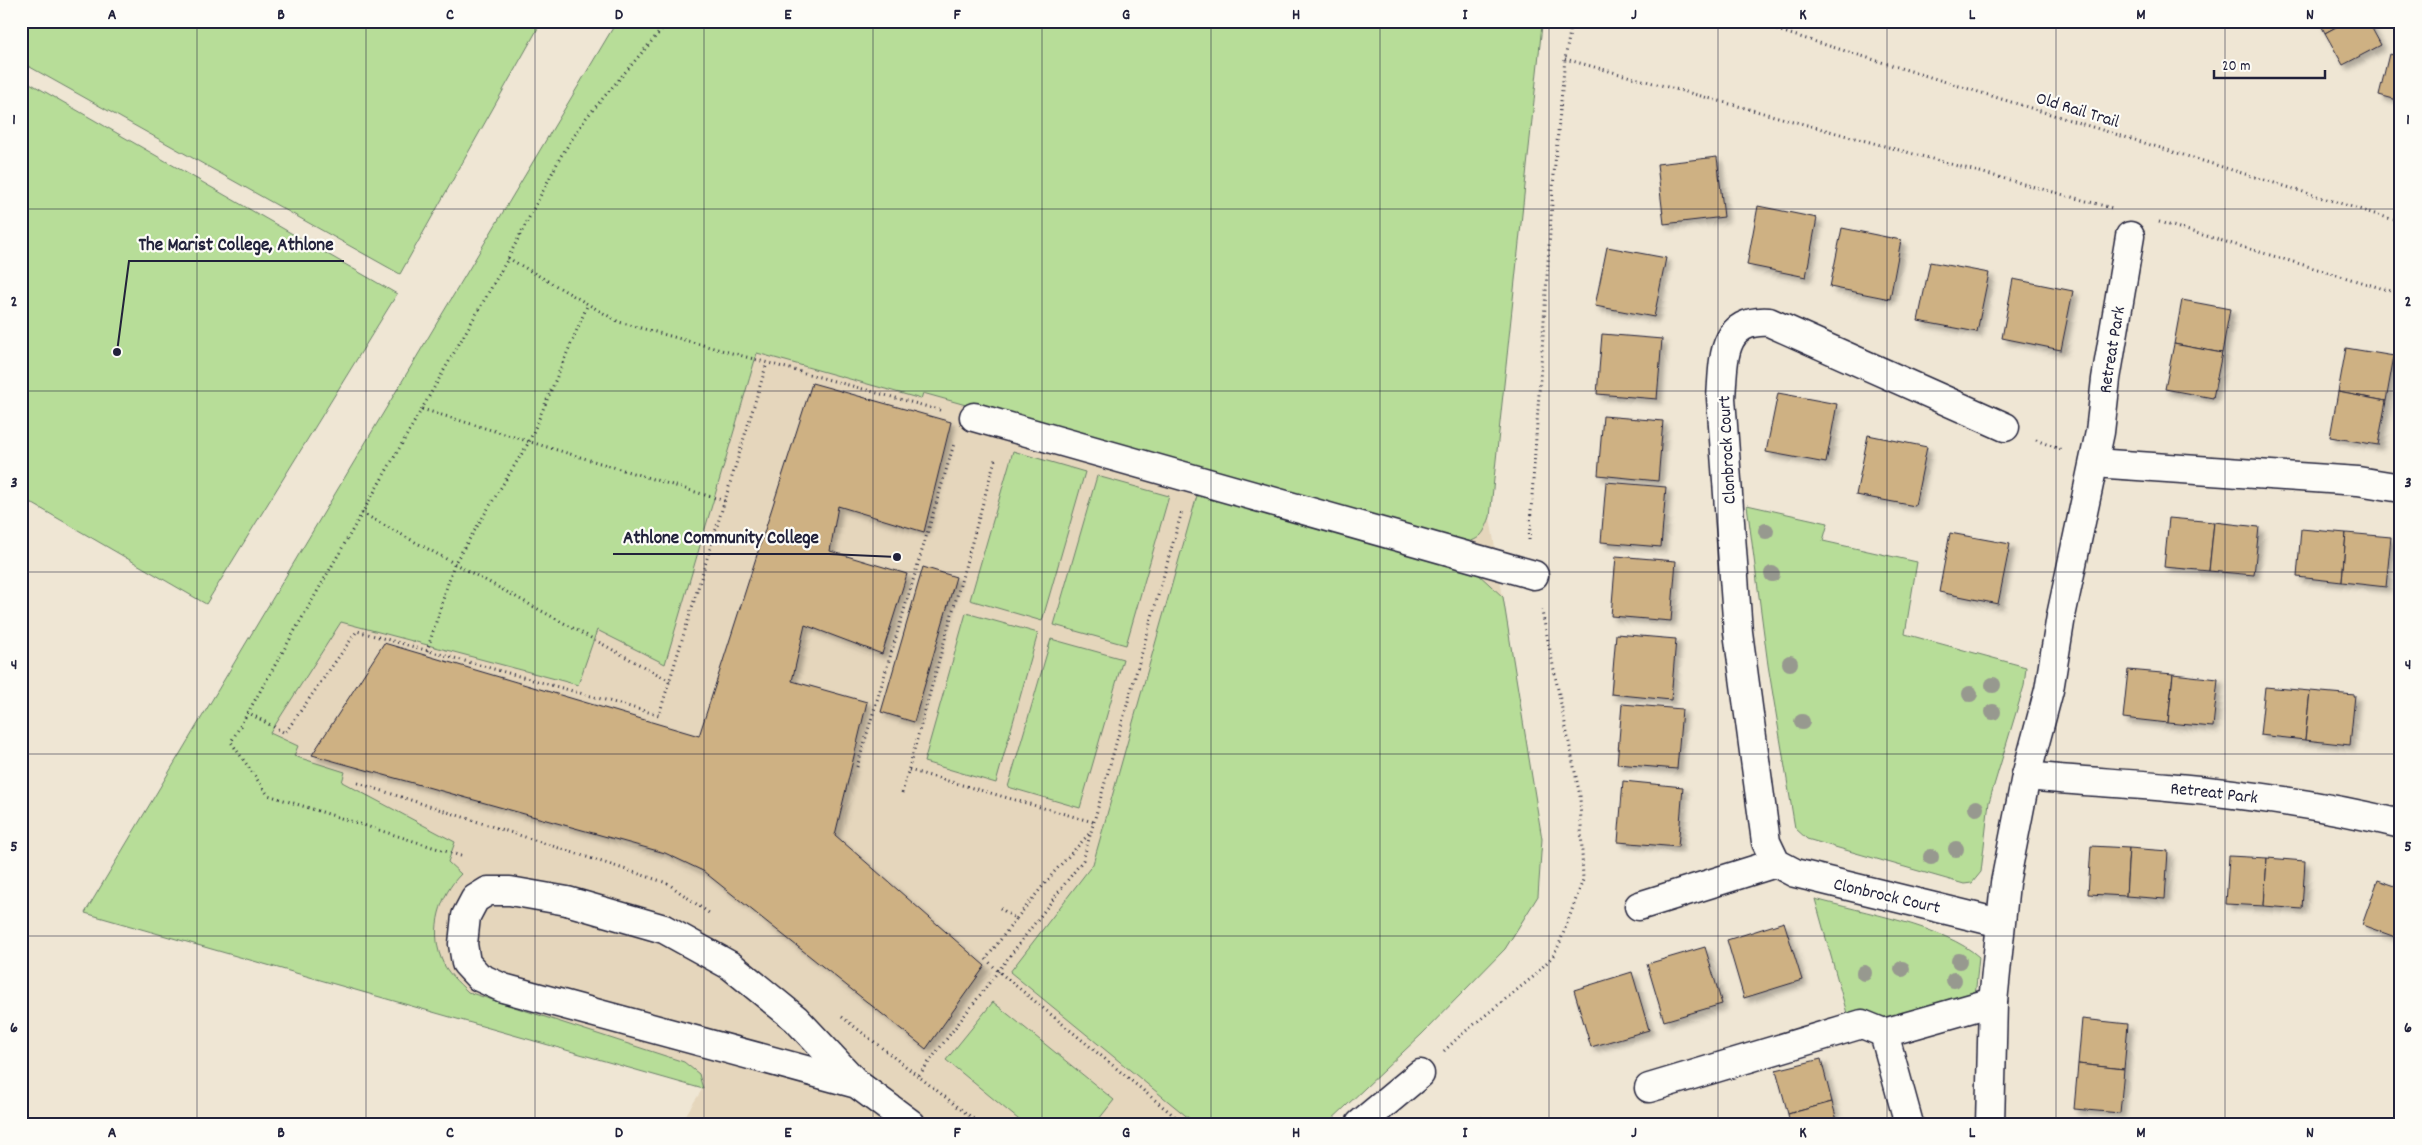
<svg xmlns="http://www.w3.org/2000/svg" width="2422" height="1145" viewBox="0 0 2422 1145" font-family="Dekko,sans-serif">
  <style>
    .built { fill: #e5d6bc }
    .green { fill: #b7dd98; stroke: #6c806a }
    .building { fill: #ceb183; stroke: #22223b; filter: url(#shadow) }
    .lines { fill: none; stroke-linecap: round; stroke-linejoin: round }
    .minor-casing { stroke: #22223b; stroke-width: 31 }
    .path { stroke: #22223b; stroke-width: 3; stroke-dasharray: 1 4; stroke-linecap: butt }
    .minor { stroke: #fdfcf7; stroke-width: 28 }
    .tree { fill: #97998f }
    .grid { fill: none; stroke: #22223b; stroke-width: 1; stroke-opacity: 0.55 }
    .labels { text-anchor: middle; stroke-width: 4.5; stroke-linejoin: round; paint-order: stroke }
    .street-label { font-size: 18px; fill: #22223b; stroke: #fdfcf7 }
    .leader { fill: none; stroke: #22223b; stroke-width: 2 }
    .callout-dot { fill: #22223b; stroke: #fdfcf7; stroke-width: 2 }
    .callout-label { font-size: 19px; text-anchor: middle; font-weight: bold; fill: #22223b; stroke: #fdfcf7; stroke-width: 4.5; stroke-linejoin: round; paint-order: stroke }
    .neatline { fill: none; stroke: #22223b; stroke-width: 2 }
    .grid-label { font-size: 16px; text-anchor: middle; font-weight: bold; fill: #22223b }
  </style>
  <defs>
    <filter id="shadow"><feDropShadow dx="4.5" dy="4.5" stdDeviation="2.5" flood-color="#0004"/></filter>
  </defs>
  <rect width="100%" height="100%" fill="#efe6d4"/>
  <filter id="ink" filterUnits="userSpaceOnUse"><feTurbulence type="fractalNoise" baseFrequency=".02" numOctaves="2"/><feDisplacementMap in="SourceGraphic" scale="10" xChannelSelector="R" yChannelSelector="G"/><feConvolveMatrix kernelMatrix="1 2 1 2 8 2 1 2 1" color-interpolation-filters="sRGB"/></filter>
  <g filter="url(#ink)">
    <polygon class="built" points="617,21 1529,21 1542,25 1490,517 1542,839 1538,896 1505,949 1422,1034 1327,1124 680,1124 703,1088 85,913"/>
    <g class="green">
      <polygon points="21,21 542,21 400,274 21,62"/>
      <path d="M617 21H1529L1542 25 1490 517C1483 535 1482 538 1463 544L923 393 921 399 757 353 665 664 597 630 578 685 341 622 270 733 298 746 294 756 345 772 342 782 455 842 448 862 461 874C440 895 430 929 441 958 446 972 458 982 468 992L684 1062 699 1074 703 1089 85 913Z"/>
      <polygon points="21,78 397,294 206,604 21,497"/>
      <polygon points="1013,451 1085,472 1042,621 970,600"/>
      <polygon points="1097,476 1169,496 1126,645 1054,625"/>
      <polygon points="1198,492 1477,573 1503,597 1542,839 1538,896 1505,949 1422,1034 1327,1124 1196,1124 1010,972 1093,864"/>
      <polygon points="1747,505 1828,523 1823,541 1917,562 1905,634 2026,667 2024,686 1989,802 1981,872 1972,883 1964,884 1807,839 1795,828 1768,665"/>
      <polygon points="966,613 1038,633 996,783 924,762"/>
      <polygon points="1051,639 1123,659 1080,808 1008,787"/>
      <path d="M1815 899C1861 912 1945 926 1979 957L1975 997 1884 1019 1848 1017Z"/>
      <polygon points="993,1002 1114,1100 1095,1124 1024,1124 946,1060"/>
    </g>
    <g class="building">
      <polygon points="2319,21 2347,21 2325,33"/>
      <polygon points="2347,21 2368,21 2381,45 2343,65 2325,33"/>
      <polygon points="2389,54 2401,56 2401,101 2379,95"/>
      <polygon points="1717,157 1724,217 1664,224 1657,164"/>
      <polygon points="1758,206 1817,218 1806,277 1747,265"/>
      <polygon points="1842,228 1901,240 1890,299 1830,287"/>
      <polygon points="1607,247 1666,258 1654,317 1595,306"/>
      <polygon points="1930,262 1989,273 1977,332 1918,321"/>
      <polygon points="2013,279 2073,291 2061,350 2002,338"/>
      <polygon points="2182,300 2230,309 2222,353 2174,344"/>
      <polygon points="1602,334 1662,339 1657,399 1597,394"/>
      <polygon points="2174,344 2222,353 2213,398 2165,389"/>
      <polygon points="2346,348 2394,356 2386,401 2338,392"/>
      <polygon points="812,383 951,422 924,532 838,506 830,551 907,574 882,654 805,625 792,681 867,702 835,835 985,966 926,1049 703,871 665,853 312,755 384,643 699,736"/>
      <polygon points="2338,392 2386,401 2378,445 2330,437"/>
      <polygon points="1778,393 1837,404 1826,463 1766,452"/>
      <polygon points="1603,416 1663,421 1658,481 1598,475"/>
      <polygon points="1868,435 1927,447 1915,506 1856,495"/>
      <polygon points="1606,482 1666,487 1661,547 1601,542"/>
      <polygon points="2169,518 2214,522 2209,571 2164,567"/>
      <polygon points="2214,522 2259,527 2254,575 2209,571"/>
      <polygon points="2301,529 2346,533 2342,582 2297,577"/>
      <polygon points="1950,533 2010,544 1998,604 1939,592"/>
      <polygon points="2346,533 2391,537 2386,587 2342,582"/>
      <polygon points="1616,556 1676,561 1671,621 1611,616"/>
      <polygon points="923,567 956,577 914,722 881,712"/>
      <polygon points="1616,634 1676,639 1671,700 1611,694"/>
      <polygon points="2128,670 2173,674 2168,723 2123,718"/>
      <polygon points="2173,674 2218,679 2213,727 2168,723"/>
      <polygon points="2265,687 2310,691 2305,740 2260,735"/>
      <polygon points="2310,691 2355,695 2350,745 2305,740"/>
      <polygon points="1622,704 1682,709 1677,769 1617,764"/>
      <polygon points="1623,781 1683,787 1678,847 1618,842"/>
      <polygon points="2091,846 2129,848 2126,896 2088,894"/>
      <polygon points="2129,848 2168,851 2165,899 2126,896"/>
      <polygon points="2229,856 2267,858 2264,906 2226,904"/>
      <polygon points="2267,858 2305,861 2302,909 2264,906"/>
      <polygon points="2378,880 2401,888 2401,929 2398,938 2362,925"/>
      <polygon points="1784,922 1802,980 1744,998 1727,940"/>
      <polygon points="1705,947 1722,1004 1664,1021 1647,964"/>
      <polygon points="1632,972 1649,1030 1591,1047 1574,990"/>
      <polygon points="2082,1019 2128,1024 2124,1069 2078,1064"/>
      <polygon points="1821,1059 1832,1102 1788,1114 1776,1070"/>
      <polygon points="2078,1064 2124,1069 2120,1113 2074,1109"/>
      <polygon points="1832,1102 1838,1124 1790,1124 1788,1114"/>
      <polygon points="1481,1117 1491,1124 1476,1124"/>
    </g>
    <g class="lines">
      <g class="minor-casing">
        <g id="minor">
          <polyline points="974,417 1534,575"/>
          <polyline points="2094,463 2358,481 2401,488"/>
          <path id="s1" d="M2026 776C2073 781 2120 783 2167 787 2246 794 2324 805 2401 824"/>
          <polyline points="1639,906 1776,863"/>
          <path d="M2000 923 1795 873 1776 863 1766 842 1738 632 1721 398C1724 361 1720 319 1769 322L2005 427"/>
          <polyline points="1884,1033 1909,1124"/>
          <polyline points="857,1084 503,988 479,977 466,963 463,944 466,916 475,899 488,891 510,891 567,901 664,929 731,966 796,1019 857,1084 911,1124"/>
          <polyline points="1649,1088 1862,1024 1884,1033 1993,1002"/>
          <polyline points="1360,1124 1420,1074"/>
          <path id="s2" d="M1990 1124 1993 1002 2005 883 2026 776 2049 690 2061 616 2100 432 2106 379 2130 236"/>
        </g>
      </g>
      <g class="path">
        <polyline points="1748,21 2401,222"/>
        <polyline points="1565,59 2112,208"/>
        <polyline points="2159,222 2401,294"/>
        <polyline points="508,258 619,322 943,411"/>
        <polyline points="422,409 725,501"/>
        <polyline points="2036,440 2062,450"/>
        <polyline points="362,513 670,681"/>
        <polyline points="1529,540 1554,174 1565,59 1572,21"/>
        <polyline points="427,651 454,564 529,442 588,304"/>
        <polyline points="247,712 285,733 357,631 659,715 767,363"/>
        <polyline points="857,767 954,444"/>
        <polyline points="909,770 1093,822"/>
        <polyline points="358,783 667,883 709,913"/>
        <polyline points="902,793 996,456"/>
        <polyline points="461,856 268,795 231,742 506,262 561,156 586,118 669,21"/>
        <polyline points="1000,908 1016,919 1055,871 1089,834"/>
        <polyline points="1016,919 986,959 998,971 1184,1124"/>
        <polyline points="842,1017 980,1124"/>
        <polyline points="1444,1051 1462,1034 1533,977 1553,956 1559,945 1583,880 1580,796 1541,607"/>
        <polyline points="919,1075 1083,860 1182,511"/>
      </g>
      <use href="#minor" class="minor"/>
    </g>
    <g class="tree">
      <circle cx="1766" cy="531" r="8"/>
      <circle cx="1772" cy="574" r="8"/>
      <circle cx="1790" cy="663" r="8"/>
      <circle cx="1993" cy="685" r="8"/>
      <circle cx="1970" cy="694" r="8"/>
      <circle cx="1993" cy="712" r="8"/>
      <circle cx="1802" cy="722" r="8"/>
      <circle cx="1976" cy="808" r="8"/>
      <circle cx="1956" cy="849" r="8"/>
      <circle cx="1931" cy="857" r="8"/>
      <circle cx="1959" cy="961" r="8"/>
      <circle cx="1902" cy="969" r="8"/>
      <circle cx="1864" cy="973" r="8"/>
      <circle cx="1954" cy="980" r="8"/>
    </g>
  </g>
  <path class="grid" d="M197 21V1124M366 21V1124M535 21V1124M704 21V1124M873 21V1124M1042 21V1124M1211 21V1124M1380 21V1124M1549 21V1124M1718 21V1124M1887 21V1124M2056 21V1124M2225 21V1124M21 209H2401M21 391H2401M21 572H2401M21 754H2401M21 936H2401"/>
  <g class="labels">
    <g class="street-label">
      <text transform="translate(2078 109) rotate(17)" y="6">Old Rail Trail</text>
      <text dy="6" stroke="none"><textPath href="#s2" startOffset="786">Retreat Park</textPath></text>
      <text transform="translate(1726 450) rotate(-93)" y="6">Clonbrock Court</text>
      <text dy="6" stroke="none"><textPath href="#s1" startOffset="189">Retreat Park</textPath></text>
      <text transform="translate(1887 895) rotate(13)" y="6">Clonbrock Court</text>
    </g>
  </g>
  <path class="leader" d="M117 352L129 261H344M897 557L829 554H613"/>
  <g class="callout-dot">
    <circle cx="117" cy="352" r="5"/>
    <circle cx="897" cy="557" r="5"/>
  </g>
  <g class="callout-label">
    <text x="236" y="250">The Marist College, Athlone</text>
    <text x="721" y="543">Athlone Community College</text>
  </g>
  <rect width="2422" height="1145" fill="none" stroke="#fdfcf7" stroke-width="55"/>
  <path d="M2214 70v8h111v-8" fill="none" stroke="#22223b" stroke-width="2.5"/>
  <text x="2222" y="70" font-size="15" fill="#22223b" stroke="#fdfcf7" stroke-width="4" paint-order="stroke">20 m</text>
  <rect x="28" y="28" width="2366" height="1090" class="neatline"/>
  <g class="grid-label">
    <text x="112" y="19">A</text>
    <text x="281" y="19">B</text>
    <text x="450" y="19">C</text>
    <text x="619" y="19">D</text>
    <text x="788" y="19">E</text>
    <text x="957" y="19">F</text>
    <text x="1126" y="19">G</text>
    <text x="1296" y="19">H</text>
    <text x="1465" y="19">I</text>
    <text x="1634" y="19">J</text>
    <text x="1803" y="19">K</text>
    <text x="1972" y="19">L</text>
    <text x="2141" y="19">M</text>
    <text x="2310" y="19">N</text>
    <text x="14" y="124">1</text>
    <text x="2408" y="124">1</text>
    <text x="14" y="306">2</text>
    <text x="2408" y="306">2</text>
    <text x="14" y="487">3</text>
    <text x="2408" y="487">3</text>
    <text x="14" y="669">4</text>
    <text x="2408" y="669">4</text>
    <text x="14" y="851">5</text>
    <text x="2408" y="851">5</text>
    <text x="14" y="1032">6</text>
    <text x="2408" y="1032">6</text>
    <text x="112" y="1137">A</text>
    <text x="281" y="1137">B</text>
    <text x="450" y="1137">C</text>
    <text x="619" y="1137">D</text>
    <text x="788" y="1137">E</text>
    <text x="957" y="1137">F</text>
    <text x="1126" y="1137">G</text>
    <text x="1296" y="1137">H</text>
    <text x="1465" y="1137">I</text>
    <text x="1634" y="1137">J</text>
    <text x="1803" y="1137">K</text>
    <text x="1972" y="1137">L</text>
    <text x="2141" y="1137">M</text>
    <text x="2310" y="1137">N</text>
  </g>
</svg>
